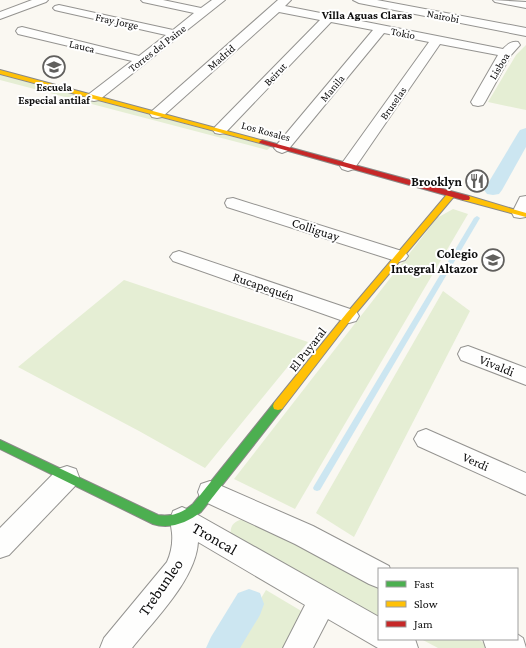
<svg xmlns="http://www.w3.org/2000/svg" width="526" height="648" viewBox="0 0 526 648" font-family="'Crimson Pro',serif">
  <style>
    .green { fill: #e5eed4 }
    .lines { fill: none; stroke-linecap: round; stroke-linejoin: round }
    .stream { fill: #cce6f1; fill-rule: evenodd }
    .canal { fill: #cce6f1; fill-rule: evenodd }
    .street-casing { stroke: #949390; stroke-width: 2 }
    .fast-casing { stroke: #8a8987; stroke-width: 2 }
    .slow-casing { stroke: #8a8987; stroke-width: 2 }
    .jam-casing { stroke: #8a8987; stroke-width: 2 }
    .street { fill: #fefefd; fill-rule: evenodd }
    .fast { fill: #4caf50; fill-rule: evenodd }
    .slow { fill: #ffc107; fill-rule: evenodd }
    .jam { fill: #c62828; fill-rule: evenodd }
    .labels { text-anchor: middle; stroke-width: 4; stroke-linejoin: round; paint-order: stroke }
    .far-street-label { font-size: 11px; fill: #0d0d0d; stroke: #fff }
    .far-poi-label { font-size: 11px; font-weight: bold; fill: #0d0d0d; stroke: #fff }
    .far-neighbourhood-label { font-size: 12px; font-weight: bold; fill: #0d0d0d; stroke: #fff }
    .poi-label { font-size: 13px; font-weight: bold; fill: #0d0d0d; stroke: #fff; text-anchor: end }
    .street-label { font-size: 13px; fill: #0d0d0d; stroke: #fff }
    .near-street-label { font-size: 16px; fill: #0d0d0d; stroke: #fff }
  </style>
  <rect width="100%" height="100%" fill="#faf8f2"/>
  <g class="green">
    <polygon points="526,45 526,110 488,102 516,55"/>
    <polygon points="0,75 271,147 267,150 0,80"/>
    <polygon points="453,209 468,214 295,509 234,479 437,218"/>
    <polygon points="124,280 308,342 205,468 139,431 18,367"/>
    <polygon points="443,291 470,311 354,537 316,513"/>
    <path d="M243 519 252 521 379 588V617L232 538C228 528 233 521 243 519Z"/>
    <polygon points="266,590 303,612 284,648 231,648"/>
    <polygon points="421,639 477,639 494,648 438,648"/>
  </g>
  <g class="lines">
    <polygon class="stream" points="477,216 480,218 320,490 317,491 314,490 313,488 314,486 474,218"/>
    <g class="canal">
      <polygon points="526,128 526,147 502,190 499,194 493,195 487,194 484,190 518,133 520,130"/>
      <polygon points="249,589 260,593 264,604 260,615 240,648 206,648 211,637 238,593"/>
    </g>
    <g class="street-casing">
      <g id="street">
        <polygon points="32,0 48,0 46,2 0,19 0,12"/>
        <polygon points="141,0 163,0 201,8 212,0 225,0 99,100 94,101 89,100 87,97 89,94 132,61 18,34 16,31 18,28 22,27 139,56 166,35 59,11 55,10 53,8 55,6 59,5 173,30 194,13 143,2"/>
        <path d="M278 0H291L285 6 503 49C508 44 511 41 518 42L520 45 511 55 485 102 483 105 478 106 473 105 471 102 498 55 440 44 354 169 348 171 342 169 340 166 429 42 384 33 287 151 282 153 277 151 274 148 373 30 331 22 225 133 220 134 215 133 213 130 215 127 320 20 279 12 162 117 157 118 152 117 150 114 152 111Z"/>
        <polygon points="353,0 377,0 526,28 526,36 359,3"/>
        <polygon points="493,0 526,2 526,8 495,2"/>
        <polygon points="526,196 526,217 520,218 514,217 512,213 520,197"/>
        <polygon points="233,198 405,252 408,256 405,260 399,262 227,207 225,203 227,199"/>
        <polygon points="179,251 356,311 359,316 356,321 349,323 173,261 170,257 173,253"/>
        <polygon points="468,346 526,368 526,385 461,360 458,354 461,348"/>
        <polygon points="426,429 526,473 526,495 418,446 414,439 418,432"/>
        <polygon points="67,466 76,469 79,477 76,485 9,555 0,558 0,528 58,469"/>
        <polygon points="210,481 313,526 389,566 390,569 379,569 379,588 369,584 295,544 201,500 198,492 201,484"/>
        <path d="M182 507 191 511 379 617V639H415L418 648H378L328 619 313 648H283L305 605 198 542C196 579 155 619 132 648H100L104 638 167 562C171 553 173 543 172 533 171 523 169 521 173 511Z"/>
        <polygon points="517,634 523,638 526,648 486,648 483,639 517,639"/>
      </g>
    </g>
    <g class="fast-casing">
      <path id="fast" d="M278 402 282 403 283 406 282 409 201 512C188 522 170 530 153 524L0 449V440L158 515C172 517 182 513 193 504L274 403Z"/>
    </g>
    <g class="slow-casing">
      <g id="slow">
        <polygon points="0,70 264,141 265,142 264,143 260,143 0,74"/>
        <polygon points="449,192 452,192 456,194 352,318 282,409 278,410 274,409 273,406 274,403 346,314"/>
        <polygon points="463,196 469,196 526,213 526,217 463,200"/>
      </g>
    </g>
    <g class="jam-casing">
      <polygon id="jam" points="262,140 469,196 470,198 469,200 463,200 260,143 259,142"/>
    </g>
    <use href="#street" class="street"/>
    <use href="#fast" class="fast"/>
    <use href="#slow" class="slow"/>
    <use href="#jam" class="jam"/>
  </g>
  <defs>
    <g id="school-ring" transform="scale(1.15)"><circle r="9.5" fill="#fff" stroke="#605f5d" stroke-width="1.5"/><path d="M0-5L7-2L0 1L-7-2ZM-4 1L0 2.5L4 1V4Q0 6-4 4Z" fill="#605f5d"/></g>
    <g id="restaurant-ring" transform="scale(1.15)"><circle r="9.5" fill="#fff" stroke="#605f5d" stroke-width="1.5"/><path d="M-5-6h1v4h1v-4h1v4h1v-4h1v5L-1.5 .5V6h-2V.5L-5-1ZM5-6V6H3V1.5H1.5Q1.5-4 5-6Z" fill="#605f5d"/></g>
  </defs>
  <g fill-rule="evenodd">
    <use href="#school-ring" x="54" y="67"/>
    <use href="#restaurant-ring" x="477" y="181"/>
    <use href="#school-ring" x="493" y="260"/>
  </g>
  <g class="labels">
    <g class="far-street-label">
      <text transform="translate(443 16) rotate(11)" y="4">Nairobi</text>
      <text transform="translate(117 21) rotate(12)" y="4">Fray Jorge</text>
      <text transform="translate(403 33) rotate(11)" y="4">Tokio</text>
      <text transform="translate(82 46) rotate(13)" y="4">Lauca</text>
      <text transform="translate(157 48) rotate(-38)" y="4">Torres del Paine</text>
      <text transform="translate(221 57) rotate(-41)" y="4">Madrid</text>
      <text transform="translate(499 66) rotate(-59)" y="4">Lisboa</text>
      <text transform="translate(275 74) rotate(-46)" y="4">Beirut</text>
      <text transform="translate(332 88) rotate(-50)" y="4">Manila</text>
      <text transform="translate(393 103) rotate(-55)" y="4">Bruselas</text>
      <text transform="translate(266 131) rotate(15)" y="4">Los Rosales</text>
    </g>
    <g class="far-poi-label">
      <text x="54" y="91">Escuela<tspan x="54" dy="13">Especial antilaf</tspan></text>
    </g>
    <g class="far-neighbourhood-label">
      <text x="367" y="19">Villa Aguas Claras</text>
    </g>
    <g class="poi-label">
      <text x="462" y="186">Brooklyn</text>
      <text x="478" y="258">Colegio<tspan x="478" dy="15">Integral Altazor</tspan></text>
    </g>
    <g class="street-label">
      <text transform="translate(316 229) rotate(18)" y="5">Colliguay</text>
      <text transform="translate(264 286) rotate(19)" y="5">Rucapequén</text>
      <text transform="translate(307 349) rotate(-52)" y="5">El Puyaral</text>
      <text transform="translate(497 365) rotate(22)" y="5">Vivaldi</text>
      <text transform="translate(476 461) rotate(24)" y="5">Verdi</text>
    </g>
    <g class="near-street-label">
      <text transform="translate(215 538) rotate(30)" y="6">Troncal</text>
      <text transform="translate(160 587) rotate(-55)" y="6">Trebunleo</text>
    </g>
  </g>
  <rect x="378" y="568" width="140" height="72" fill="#ffffff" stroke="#9e9e9e"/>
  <rect x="386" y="581" width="20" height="6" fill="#4caf50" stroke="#9e9e9e"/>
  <text x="414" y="588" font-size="12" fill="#0d0d0d">Fast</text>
  <rect x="386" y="601" width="20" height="6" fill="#ffc107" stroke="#9e9e9e"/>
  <text x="414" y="608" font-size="12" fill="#0d0d0d">Slow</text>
  <rect x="386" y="621" width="20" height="6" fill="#c62828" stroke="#9e9e9e"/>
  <text x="414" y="628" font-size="12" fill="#0d0d0d">Jam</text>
</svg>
